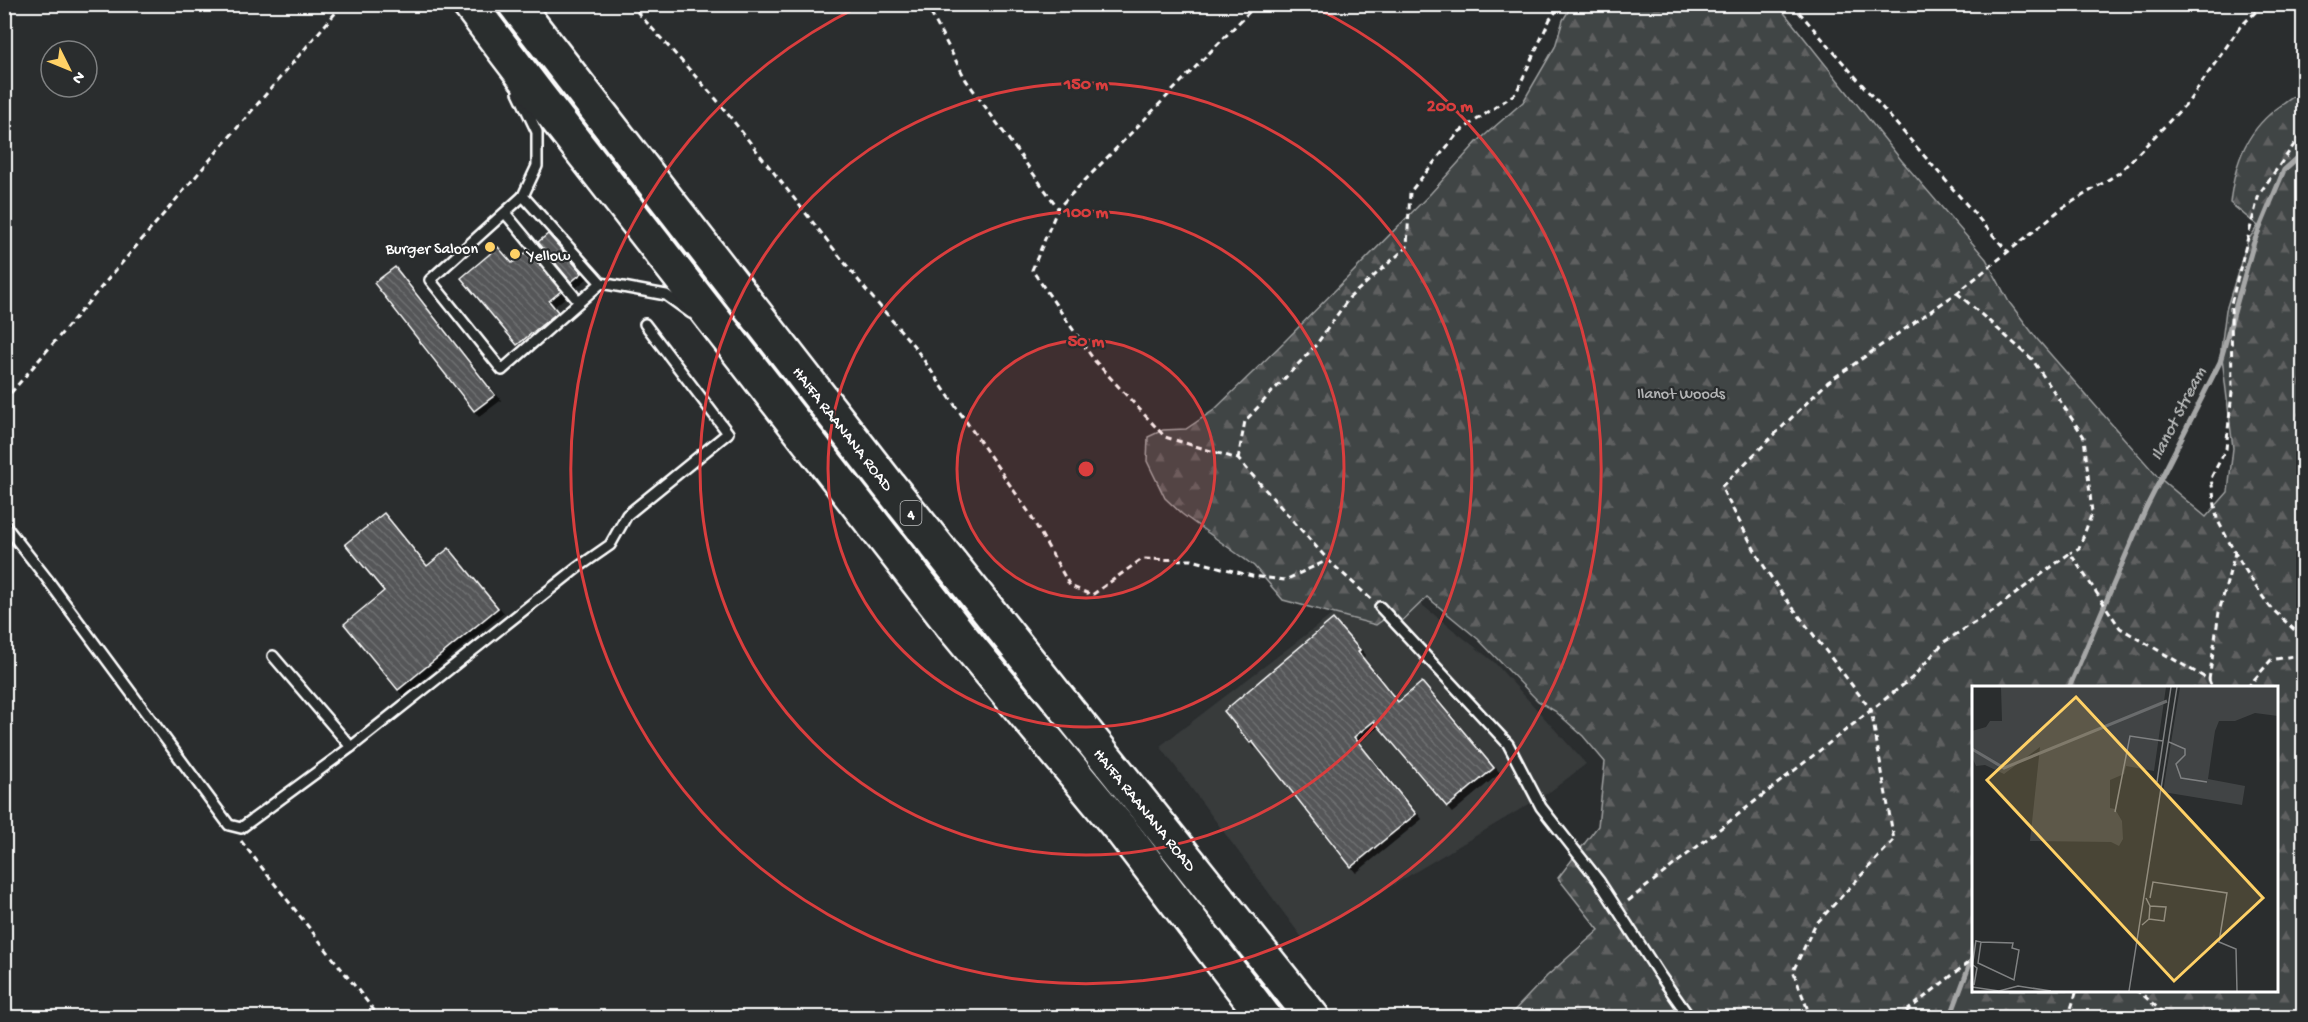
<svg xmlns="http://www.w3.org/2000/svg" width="2308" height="1022" viewBox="0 0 2308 1022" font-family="'Gochi Hand',sans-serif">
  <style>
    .built { fill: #373a3b }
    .forest { fill: url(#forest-firs); stroke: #a0a2a2; stroke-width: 1.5; fill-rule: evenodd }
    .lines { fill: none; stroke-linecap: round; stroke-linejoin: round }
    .stream { stroke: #a6a7a7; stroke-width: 5 }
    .building { fill: url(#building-back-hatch); stroke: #fff; stroke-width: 1.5; filter: url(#shadow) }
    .lane-casing { stroke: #fff; stroke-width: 14 }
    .highway-casing { stroke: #fff; stroke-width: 38 }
    .path { stroke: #fff; stroke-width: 3; stroke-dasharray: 6 4.5; stroke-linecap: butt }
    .lane { stroke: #2a2d2e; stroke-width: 9 }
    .highway { stroke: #2a2d2e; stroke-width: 33 }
    .ring { fill: none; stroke: #da3e3e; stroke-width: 3 }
    .poi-dot { fill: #ffd166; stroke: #2a2d2e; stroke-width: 2 }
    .labels { text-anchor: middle; stroke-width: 4.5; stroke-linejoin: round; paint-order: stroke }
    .shield { fill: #2a2d2e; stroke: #bfc0c0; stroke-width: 1.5 }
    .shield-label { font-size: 15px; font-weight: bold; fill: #fff }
    .poi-label { font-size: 16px; fill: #fff; stroke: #2a2d2e; text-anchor: end }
    .park-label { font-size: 16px; fill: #b3b4b5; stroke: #2a2d2e }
    .street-label { font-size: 16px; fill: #fff; stroke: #2a2d2e }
    .water-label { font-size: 18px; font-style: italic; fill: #b4b6b6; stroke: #2a2d2e }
    .inset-river { fill: none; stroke: #6a6c6d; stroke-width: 3 }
    .inset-road { fill: none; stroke: #7f8182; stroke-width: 1.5 }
    .view { fill: #ffd166; fill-opacity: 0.15; stroke: #ffd166; stroke-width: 3 }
    .inset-edge { fill: none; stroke: #fff; stroke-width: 3 }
    .centre { fill: #da3e3e; stroke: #2a2d2e; stroke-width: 3 }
    .ring-label { font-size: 18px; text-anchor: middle; font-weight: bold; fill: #da3e3e; stroke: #2a2d2e; stroke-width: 4.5; stroke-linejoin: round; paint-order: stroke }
  </style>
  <defs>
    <pattern id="forest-firs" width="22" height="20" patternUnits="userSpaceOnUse" patternTransform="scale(1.5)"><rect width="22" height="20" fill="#414445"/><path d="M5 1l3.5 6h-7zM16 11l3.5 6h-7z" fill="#5e6061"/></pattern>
    <pattern id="building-back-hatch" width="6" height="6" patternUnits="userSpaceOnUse" patternTransform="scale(1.5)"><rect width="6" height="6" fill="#555758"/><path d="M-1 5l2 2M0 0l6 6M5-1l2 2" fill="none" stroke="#6e7071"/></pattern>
    <filter id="shadow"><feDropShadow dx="5" dy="5" stdDeviation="0" flood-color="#0009"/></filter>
  </defs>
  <rect width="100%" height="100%" fill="#2a2d2e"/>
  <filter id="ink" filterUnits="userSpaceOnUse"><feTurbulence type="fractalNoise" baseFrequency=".0167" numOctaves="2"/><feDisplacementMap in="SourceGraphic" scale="12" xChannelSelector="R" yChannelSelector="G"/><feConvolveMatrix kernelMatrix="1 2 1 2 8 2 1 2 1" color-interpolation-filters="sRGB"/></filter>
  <g filter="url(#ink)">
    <polygon class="built" points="1384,575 1494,662 1586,764 1551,791 1303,939 1160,746"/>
    <path class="forest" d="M1572 5H1778L1902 161 1986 259 2009 302 2037 339 2157 476 2206 517 2228 492 2233 448 2221 349 2226 310 2248 240 2258 226 2230 203C2235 161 2247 128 2283 104 2290 99 2296 94 2303 92V1017H1508L1547 976 1599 930 1558 878 1598 826 1605 762 1583 736 1555 711 1538 701 1478 639 1427 597 1397 626 1390 615 1376 625 1283 600 1254 566 1182 514 1165 498 1147 461 1148 437 1163 430 1186 429 1214 410 1285 341 1431 193 1477 142 1523 102 1555 47 1563 20ZM1974 688H2276V990H1974Z"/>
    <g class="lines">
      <g class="stream">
        <polyline points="2069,688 2146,508 2220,362 2254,242 2284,170 2304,152"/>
        <polyline points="1950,1018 1974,953"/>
      </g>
    </g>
    <g class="building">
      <polygon points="548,234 582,273 571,282 538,242"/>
      <polygon points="498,247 512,263 528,251 561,291 549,301 558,312 517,345 461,278"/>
      <polygon points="395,267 495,395 474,411 374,283"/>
      <polygon points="384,513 427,566 449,548 498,608 398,690 344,624 384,591 345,544"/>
      <polygon points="1333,619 1360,650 1358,652 1398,702 1422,682 1494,768 1447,807 1374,721 1354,737 1416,814 1351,867 1252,741 1250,743 1224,711"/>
    </g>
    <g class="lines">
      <g class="lane-casing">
        <g id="lane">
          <polyline points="518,92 537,132 537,166 523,196 601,283 666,295 691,313"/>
          <polyline points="523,196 430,280 502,370 601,283"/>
          <polyline points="505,213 579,302"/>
          <polyline points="4,524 47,579 229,825 241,828 351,747 577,568 610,545 627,515 728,433 645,324"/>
          <polyline points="1380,607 1508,744 1541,807 1599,881 1659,974 1690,1018"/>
          <polyline points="273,656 351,747"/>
        </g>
      </g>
      <g class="highway-casing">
        <g id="highway">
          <polyline points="469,4 538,95 958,633 1122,831 1265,1018"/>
          <polyline points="515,4 886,482 1313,1018"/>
        </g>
      </g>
      <g class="path">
        <polyline points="630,4 716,99 866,290 914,346 1028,511 1070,586 1092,595 1142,559 1192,560 1252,576 1285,580 1328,560"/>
        <polyline points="926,4 966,80 1058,208"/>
        <polyline points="1257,4 1058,208 1032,270 1094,360 1165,437 1238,459 1328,560 1372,600"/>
        <polyline points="1792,4 2007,251"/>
        <polyline points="2299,4 2304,18"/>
        <polyline points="2304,125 2301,135 2259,194 2231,304 2232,392 2226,449 2211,478 2217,519 2235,553 2256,587 2270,607 2304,639"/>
        <polyline points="1957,293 2032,359 2084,437 2092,513 2079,548 2070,553"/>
        <polyline points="4,401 343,4"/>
        <polyline points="1238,459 1245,421 1316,345 1349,298 1407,247 1410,192 1459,132 1516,93 1550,19 1562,4"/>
        <polyline points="2209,680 2219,612 2235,553"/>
        <polyline points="2247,688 2271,660 2304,654"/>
        <polyline points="241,841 380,1018"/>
        <polyline points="1628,901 1912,678 1944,642 1994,610 2070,553 2120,628 2209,680 2212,688"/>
        <polyline points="2135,990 2142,994 2169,1018"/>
        <polyline points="1811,1018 1793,971 1815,925 1894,840 1871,710 1780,591 1760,560 1721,487 1828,382 1957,293 2061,209 2119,173 2189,101 2240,27 2264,4"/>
        <polyline points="1898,1018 1974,958"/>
        <polyline points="2068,1018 2077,990"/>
      </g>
      <use href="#lane" class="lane"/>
      <use href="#highway" class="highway"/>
    </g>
  </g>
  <circle cx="1086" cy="469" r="129" fill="#da3e3e" fill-opacity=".12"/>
  <g class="ring">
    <circle cx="1086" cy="469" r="129"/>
    <circle cx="1086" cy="469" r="258"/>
    <circle cx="1086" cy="469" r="386"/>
    <path d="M1312 6A515 515 0 1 1 860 6"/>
  </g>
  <g class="poi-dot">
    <circle cx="490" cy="247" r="6"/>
    <circle cx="515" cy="254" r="6"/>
  </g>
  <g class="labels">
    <rect class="shield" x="900.5" y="501" width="21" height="24" rx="4.5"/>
    <g class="shield-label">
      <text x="911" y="518">4</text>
    </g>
    <g class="poi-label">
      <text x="478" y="253">Burger Saloon</text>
      <text x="527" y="260" text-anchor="start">Yellow</text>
    </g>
    <g class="park-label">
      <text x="1681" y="398">Ilanot Woods</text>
    </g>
    <g class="street-label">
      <text transform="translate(844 428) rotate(52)" y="6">HAIFA RAANANA ROAD</text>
      <text transform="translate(1146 809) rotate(51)" y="6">HAIFA RAANANA ROAD</text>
    </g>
    <g class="water-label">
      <text transform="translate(2177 413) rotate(-63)" y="6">Ilanot Stream</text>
    </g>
  </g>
  <g transform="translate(1972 686)">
    <rect width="306" height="306" fill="#2a2d2e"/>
    <path d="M29 1H194L182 85 154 80 152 88 138 94V122L143 123 150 135 151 153 147 160 139 156 58 155 68 61 32 88 13 79 4 80 0 71V45L14 41 18 35H30ZM208 1H306V30L283 27 263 35H247L243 45 236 93 273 100 270 119 191 106Z" fill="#414445"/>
    <path class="inset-river" d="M0 63 32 82 195 15"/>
    <path class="inset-road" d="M197 56 213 63V69L204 78 209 92 235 96M185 96 199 1M143 126 158 50 191 55M178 212 181 196 255 207 247 256 264 263 265 305M177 233 192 235 194 221 178 220M170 239 177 233 178 220 174 212M4 255 9 256 41 257 40 262 47 264 42 294 6 277 9 256M1 279 5 282 2 299M0 283 4 254M0 301 27 305 46 300 79 305M157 305 205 1"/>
    <path class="view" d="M104 11 291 212 202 295 15 94Z"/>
    <rect width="306" height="306" class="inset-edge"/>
  </g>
  <circle cx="1086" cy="469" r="9" class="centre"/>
  <g class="ring-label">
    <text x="1086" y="89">150 m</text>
    <text x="1450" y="111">200 m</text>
    <text x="1086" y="217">100 m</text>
    <text x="1086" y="346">50 m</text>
  </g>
  <rect width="2308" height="1022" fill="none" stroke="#2a2d2e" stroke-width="24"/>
  <rect x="12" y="12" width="2284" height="998" fill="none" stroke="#fff" stroke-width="2" filter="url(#ink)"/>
  <g transform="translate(69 69) rotate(133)"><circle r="28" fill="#2a2d2e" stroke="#7f8182" stroke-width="1.5"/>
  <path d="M0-4.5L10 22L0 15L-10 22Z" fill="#ffd166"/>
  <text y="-9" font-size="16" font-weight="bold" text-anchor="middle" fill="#ffffff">N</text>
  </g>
</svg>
